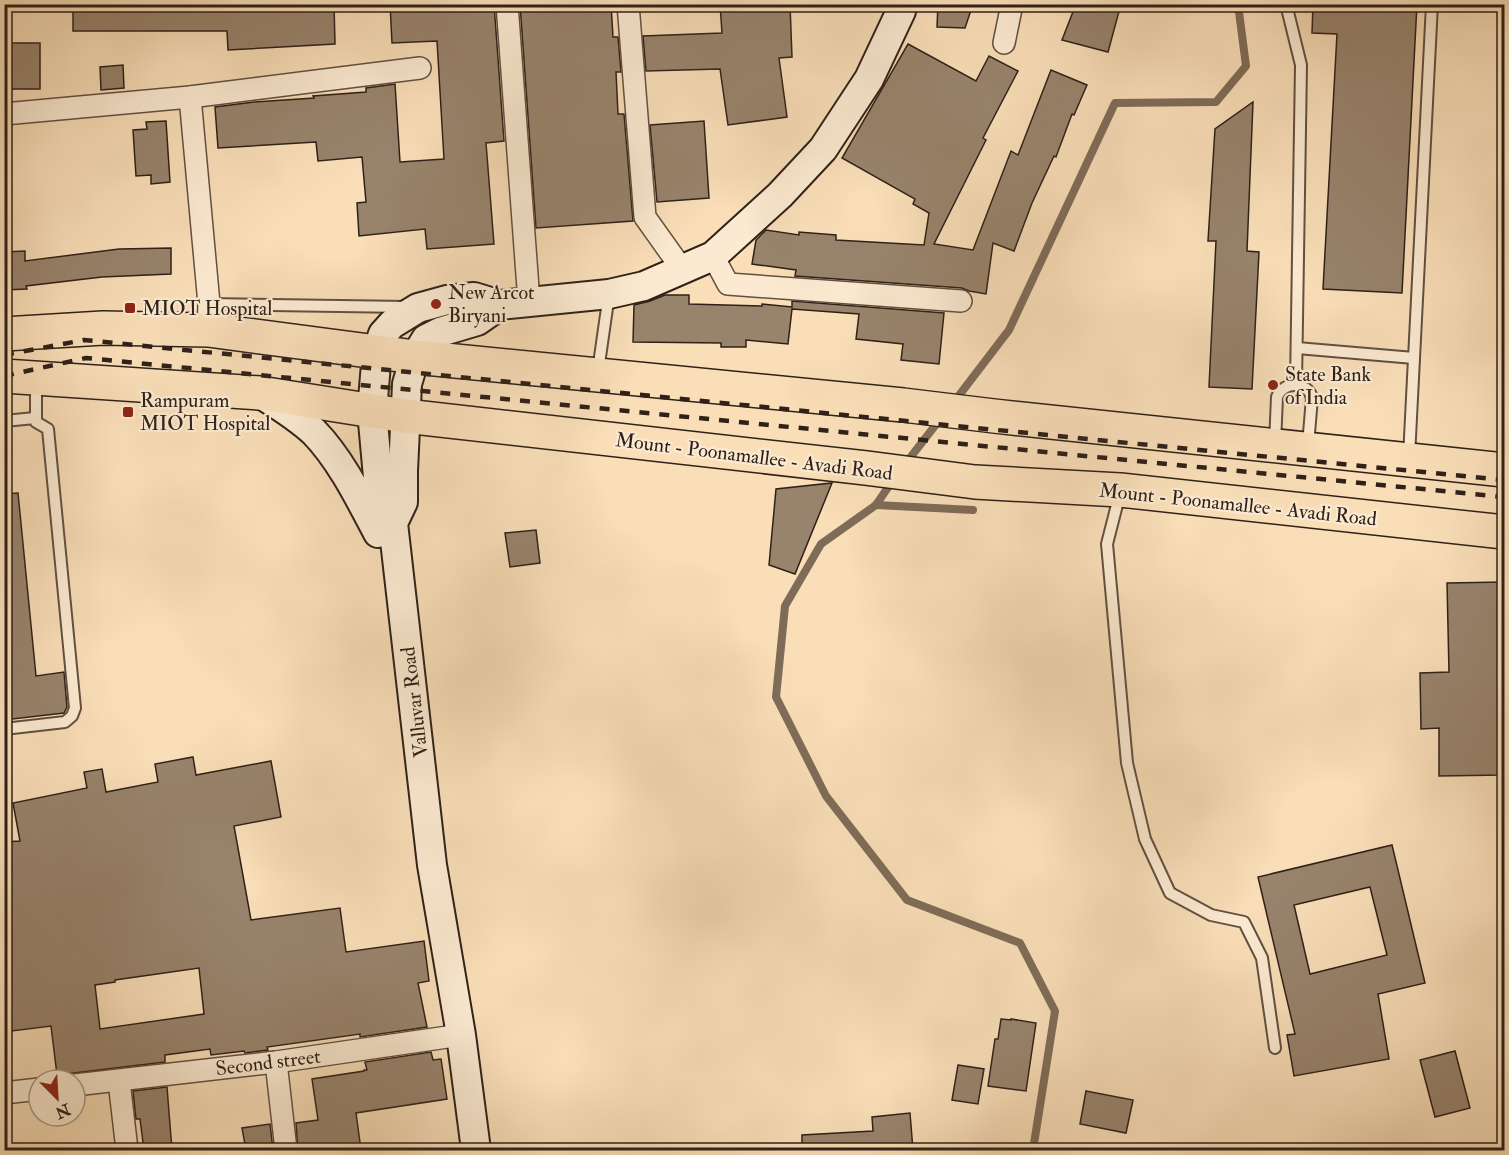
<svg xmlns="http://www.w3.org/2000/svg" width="1509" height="1155" viewBox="0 0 1509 1155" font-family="'IM FELL Double Pica',serif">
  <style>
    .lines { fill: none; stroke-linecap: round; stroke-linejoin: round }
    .stream { stroke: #7f6c58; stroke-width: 8 }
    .building { fill: #98836c; stroke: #2f2119; stroke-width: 1.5; fill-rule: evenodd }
    .lane-casing { stroke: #625041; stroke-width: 14 }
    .street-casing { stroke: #625041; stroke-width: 24 }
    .secondary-casing { stroke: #2f2119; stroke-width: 32 }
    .primary-casing { stroke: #2f2119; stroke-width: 36 }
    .lane { stroke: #fbead1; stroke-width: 10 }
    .street { stroke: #fbead1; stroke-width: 21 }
    .secondary { stroke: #fbead1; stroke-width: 28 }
    .primary { stroke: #f9deb8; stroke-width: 33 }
    .rail { stroke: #2f2119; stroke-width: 4.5; stroke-dasharray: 10 10; stroke-linecap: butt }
    .poi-dot { fill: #8f2418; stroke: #fbead1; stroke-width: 2 }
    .labels { text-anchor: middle; stroke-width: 4.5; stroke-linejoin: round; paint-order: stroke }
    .poi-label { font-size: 20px; fill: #2f2119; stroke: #fbead1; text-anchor: start }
    .street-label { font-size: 20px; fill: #2f2119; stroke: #fbead1 }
  </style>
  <rect width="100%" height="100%" fill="#f9deb8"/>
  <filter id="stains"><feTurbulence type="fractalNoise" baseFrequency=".00333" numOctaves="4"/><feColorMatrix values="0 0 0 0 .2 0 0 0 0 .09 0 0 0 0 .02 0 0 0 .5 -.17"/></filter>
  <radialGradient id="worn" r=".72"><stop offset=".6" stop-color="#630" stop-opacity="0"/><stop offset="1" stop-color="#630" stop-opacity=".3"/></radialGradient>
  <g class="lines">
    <g class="stream">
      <polyline points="954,402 1009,330 1115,103 1216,102 1246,66 1238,4"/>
      <polyline points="906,463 941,418"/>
      <polyline points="893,480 876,505 821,544 785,606 776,697 826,796 907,900 1020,943 1055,1011 1033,1150"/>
      <polyline points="876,505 973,510"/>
    </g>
  </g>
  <g class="building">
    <polygon points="73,4 212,4 213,11 297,6 297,4 334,4 335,44 228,50 227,31 73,31"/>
    <polygon points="390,4 494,4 504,141 486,143 494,244 427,249 425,229 359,236 357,203 366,202 362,157 318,161 316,142 218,148 215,107 254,102 314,98 313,96 366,92 366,88 395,84 400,162 444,159 437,41 392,43"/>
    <polygon points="520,4 611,4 613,37 618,37 621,72 616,72 618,114 624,114 633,221 536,228"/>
    <polygon points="720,4 790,4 792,57 779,58 787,117 728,125 720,69 646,71 643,36 722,33"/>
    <polygon points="938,4 973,4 965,28 937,27"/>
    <polygon points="1076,4 1121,4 1108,52 1062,40"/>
    <polygon points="1313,4 1417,4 1402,293 1323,289 1337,34 1312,33"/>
    <rect x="4" y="43" width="36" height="46"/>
    <polygon points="908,44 976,81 989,56 1018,71 983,138 986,140 934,244 973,250 1011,151 1018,155 1051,70 1087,85 1074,115 1072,114 1056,157 1054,156 1032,203 1014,251 993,243 986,294 969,291 962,288 795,276 796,270 752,264 756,240 766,230 799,235 799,232 836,235 836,240 924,245 929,213 913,204 915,199 842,158"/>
    <polygon points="123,65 124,88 101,90 100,67"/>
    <polygon points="1253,102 1247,251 1259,252 1252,389 1209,387 1216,241 1208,241 1215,129"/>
    <polygon points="166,121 170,182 151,184 151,175 136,176 133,130 147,129 146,122"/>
    <polygon points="704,121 709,198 657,202 650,125"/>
    <polygon points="171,248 171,274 102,277 26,286 27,289 4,290 4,252 25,251 25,261 119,249"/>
    <polygon points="665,295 689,295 689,304 762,306 762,304 792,307 792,301 944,313 939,364 901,360 903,344 856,339 859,314 792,309 788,344 746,340 746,347 721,347 721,343 633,342 634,305 650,301"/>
    <polygon points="832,483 795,574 769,565 776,489"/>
    <polygon points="18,493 36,676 64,672 67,707 64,713 4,720 4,494"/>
    <polygon points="536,530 540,563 510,567 505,533"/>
    <polygon points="1504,582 1504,775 1439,776 1439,728 1421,729 1420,673 1449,672 1447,583"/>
    <path d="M193 757 196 775 271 761 281 817 234 826 251 920 340 908 346 952 424 941 429 981 418 983 427 1027 360 1037V1034L267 1047 268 1050 245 1053 244 1051 211 1055 210 1049 165 1055V1062L57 1075 51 1026 4 1032V842L20 841 13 803 87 788 84 772 102 769 106 792 158 782 155 764ZM199 968 204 1014 100 1029 95 985 115 982V980Z"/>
    <path d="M1392 845 1425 983 1378 994 1389 1059 1294 1076 1287 1035 1295 1034 1258 877ZM1370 887 1387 955 1310 974 1294 905Z"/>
    <polygon points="1001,1019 1011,1020 1011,1019 1036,1023 1026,1091 988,1086 995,1039 998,1039"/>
    <polygon points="1455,1051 1470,1108 1435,1117 1420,1060"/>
    <polygon points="431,1052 433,1060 441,1059 447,1099 356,1113 361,1150 298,1150 296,1123 318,1120 312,1079 364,1071 364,1070 367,1070 365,1062"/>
    <polygon points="958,1065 984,1069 978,1104 952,1100"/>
    <polygon points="167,1087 172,1150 144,1150 140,1119 136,1119 133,1091"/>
    <polygon points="1086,1091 1133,1100 1126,1133 1080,1124"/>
    <polygon points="910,1113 913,1150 802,1150 802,1135 873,1131 872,1117"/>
    <polygon points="270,1124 273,1150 246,1150 242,1128"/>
  </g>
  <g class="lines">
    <g class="lane-casing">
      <g id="lane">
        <polyline points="1286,4 1301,65 1296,384"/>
        <polyline points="209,304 407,307"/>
        <polyline points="1297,348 1414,358"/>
        <polyline points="598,371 609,294"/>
        <polyline points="4,421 35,418"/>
        <path d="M1275 443 1277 397C1283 381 1308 381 1312 398L1308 445"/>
        <polyline points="1409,457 1432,4"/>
        <polyline points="1120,493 1107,544 1127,763 1145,839 1170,893 1211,915 1244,922 1262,958 1275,1048"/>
        <polyline points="4,729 65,722 72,716 75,708 48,429 36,422 36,381"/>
      </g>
    </g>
    <g class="street-casing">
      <g id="street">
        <polyline points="507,4 529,302"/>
        <polyline points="628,4 645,217 682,269"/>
        <polyline points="1004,43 1012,4"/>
        <polyline points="190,97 209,304 208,330"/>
        <polyline points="4,114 190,97 420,68"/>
        <polyline points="713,256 728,284 961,301"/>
        <polyline points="276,1062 286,1150"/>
        <polyline points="119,1081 127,1150"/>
        <polyline points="75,1085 276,1062 461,1035"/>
        <polyline points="4,1093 39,1089"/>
      </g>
    </g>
    <g class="secondary-casing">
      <g id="secondary">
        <path d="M261 394C280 406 298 417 314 432 341 460 360 499 378 533"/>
        <polyline points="393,523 380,499 372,411 377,352 383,334 392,324 418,308 447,300 474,297 500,305 609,294 644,286 713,256 780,195 823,149 869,79 901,11 902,4"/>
        <polyline points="476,1150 461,1035 432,865 393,523 403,502 403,471 407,384 415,357 426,339 440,332 477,321 500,305"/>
      </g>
    </g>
    <g class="primary-casing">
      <g id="primary">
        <polyline points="4,334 103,328 208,330 415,357 903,405 994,416 1504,470"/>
        <polyline points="4,376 260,393 405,416 866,468 975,482 1120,490 1504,532"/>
      </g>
    </g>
    <use href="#lane" class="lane"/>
    <use href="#street" class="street"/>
    <use href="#secondary" class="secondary"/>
    <use href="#primary" class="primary"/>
    <g class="rail">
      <polyline points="4,355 84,340 1504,480"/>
      <polyline points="4,376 86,358 1504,497"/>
    </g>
  </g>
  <g class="poi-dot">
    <circle cx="436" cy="304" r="6"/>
    <rect x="124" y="302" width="12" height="12" rx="3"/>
    <circle cx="1273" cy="385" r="6"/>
    <rect x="122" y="406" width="12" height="12" rx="3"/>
  </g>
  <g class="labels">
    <g class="poi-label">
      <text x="448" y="299">New Arcot<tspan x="448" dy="23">Biryani</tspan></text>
      <text x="142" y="315">MIOT Hospital</text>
      <text x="1285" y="381">State Bank<tspan x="1285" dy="23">of India</tspan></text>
      <text x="140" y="407">Rampuram<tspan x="140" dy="23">MIOT Hospital</tspan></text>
    </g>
    <g class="street-label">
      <text transform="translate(754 456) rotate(7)" y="7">Mount - Poonamallee - Avadi Road</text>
      <text transform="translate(1238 504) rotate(6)" y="7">Mount - Poonamallee - Avadi Road</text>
      <text transform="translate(414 702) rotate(-97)" y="7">Valluvar Road</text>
      <text transform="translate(268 1062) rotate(-7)" y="7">Second street</text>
    </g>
  </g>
  <rect width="1509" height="1155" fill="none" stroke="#f9deb8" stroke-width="24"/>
  <rect x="6" y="6" width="1497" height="1143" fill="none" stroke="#2f2119" stroke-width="3"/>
  <rect x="12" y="12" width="1485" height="1131" fill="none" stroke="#2f2119" stroke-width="1.5"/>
  <g transform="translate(57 1098) rotate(156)"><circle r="28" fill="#fbead1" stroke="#a99a87" stroke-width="1.5"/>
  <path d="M0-4.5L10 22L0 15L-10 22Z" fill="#8f2418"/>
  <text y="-9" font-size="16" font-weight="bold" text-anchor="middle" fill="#2f2119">N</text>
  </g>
  <rect width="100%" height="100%" filter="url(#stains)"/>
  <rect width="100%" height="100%" fill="url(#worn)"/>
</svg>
